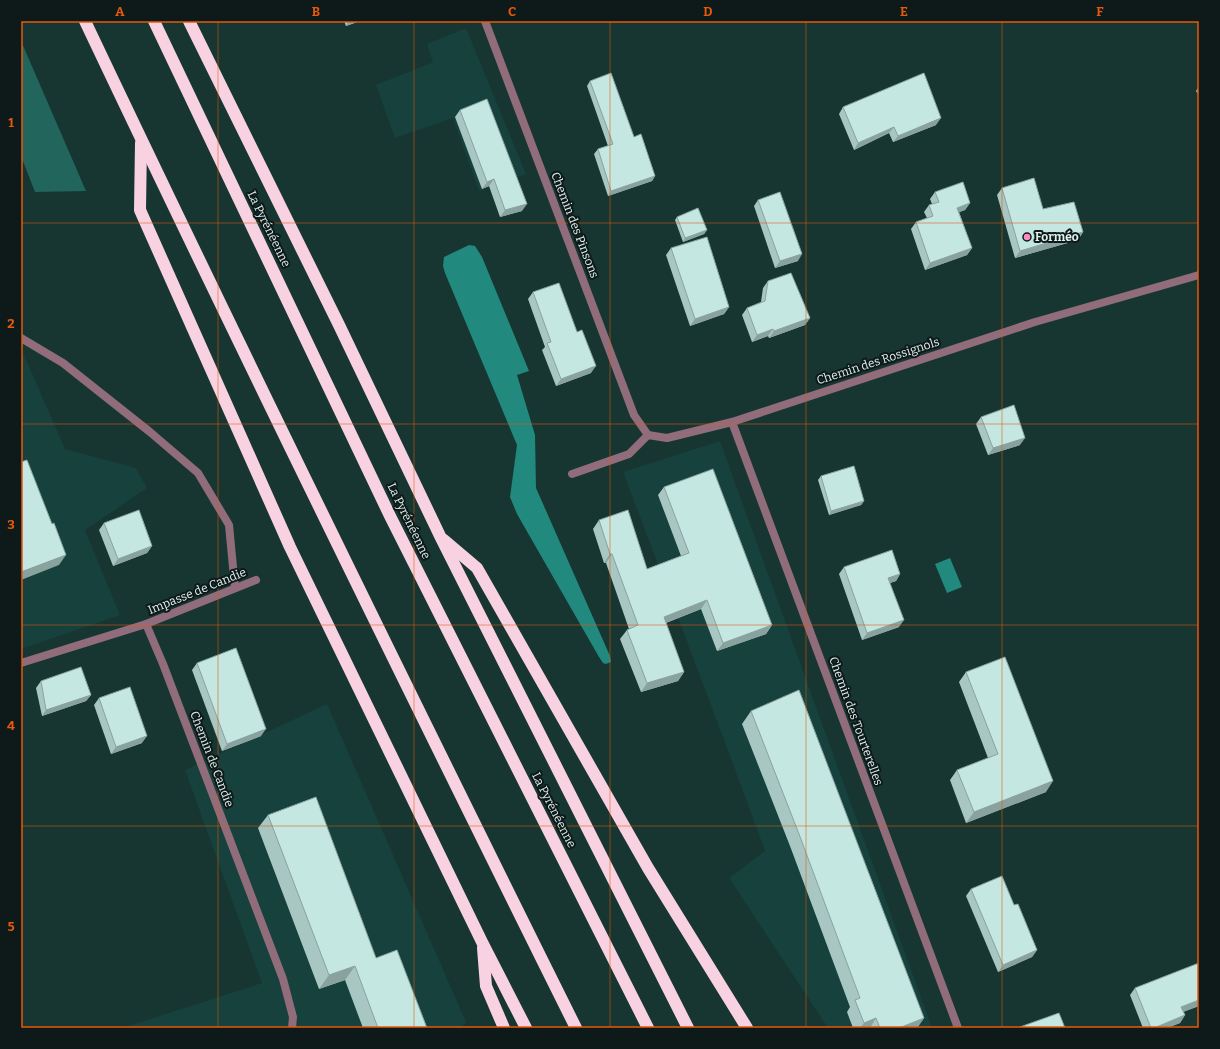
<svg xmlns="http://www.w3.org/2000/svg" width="1220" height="1049" viewBox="0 0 1220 1049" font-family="Bitter,serif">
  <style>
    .built { fill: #16413c }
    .forest { fill: #21655d }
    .water { fill: #21897e }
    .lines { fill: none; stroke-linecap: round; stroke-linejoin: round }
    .service { stroke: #916c7b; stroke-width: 8 }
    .minor { stroke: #916c7b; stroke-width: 8 }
    .motorway { stroke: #f8d2e0; stroke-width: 12 }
    .wall { fill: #a9c7c2 }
    .shaded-wall { fill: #89a29e }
    .building { fill: #c4e7e1; stroke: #89a29e }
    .grid { fill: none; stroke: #e8590c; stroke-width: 1; stroke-opacity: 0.55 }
    .poi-dot { fill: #fd8ebe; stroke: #0d1a19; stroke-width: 1.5 }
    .labels { text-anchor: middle; stroke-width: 4; stroke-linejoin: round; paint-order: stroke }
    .street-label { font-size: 12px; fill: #e0f1ee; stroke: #0d1a19 }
    .poi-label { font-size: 12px; font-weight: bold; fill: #e0f1ee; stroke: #0d1a19; text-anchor: start }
    .neatline { fill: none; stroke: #e8590c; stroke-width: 1.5 }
    .grid-label { font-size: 13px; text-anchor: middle; font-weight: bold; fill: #e8590c }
  </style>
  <rect width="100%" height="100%" fill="#173632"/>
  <g class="built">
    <polygon points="466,28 526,174 479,191 453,118 395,138 376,85 433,62 427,44"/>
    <polygon points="21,348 65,449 136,468 147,488 85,530 120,615 21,649"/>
    <polygon points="720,441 932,1028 828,1028 729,878 765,851 729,753 623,472"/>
    <polygon points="327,704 466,1022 461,1028 122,1028 262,983 185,770"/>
  </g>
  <polygon class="forest" points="21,41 86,191 35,192 21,156"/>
  <g class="water">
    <polygon points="469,245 475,246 482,257 529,371 517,375 535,435 536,488 610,656 611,662 606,664 603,663 599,657 517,514 510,497 517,445 445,273 443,266 444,257"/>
    <polygon points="950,558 962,587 947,593 935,564"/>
  </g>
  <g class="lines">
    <polyline class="service" points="21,338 63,363 150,432 198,473 229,525 235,588"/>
    <g class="minor">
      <polyline points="485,21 634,415 648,435"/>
      <polyline points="732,422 958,1028"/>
      <polyline points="572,474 629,454 648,435 667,438 732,422 1035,322 1199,275"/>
      <polyline points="146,624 256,580"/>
      <polyline points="21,663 146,624 163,664 283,979 293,1017 292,1028"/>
    </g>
    <g class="motorway">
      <path d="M85 21C245 358 410 694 576 1028"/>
      <polyline points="154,21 390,516 648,1028"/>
      <polyline points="189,21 339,325 441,538 688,1028"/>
      <polyline points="141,143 140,210 290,547 482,942 526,1028"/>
      <polyline points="444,540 477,568 648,868 747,1028"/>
      <polyline points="483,948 486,986 504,1028"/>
    </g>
  </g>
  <g class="wall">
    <polygon points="344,21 360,21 346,26"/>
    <polygon points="590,81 634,137 655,176 652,181 608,196 594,154 598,149 608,146 587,86"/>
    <polygon points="1199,86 1199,96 1196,91"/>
    <polygon points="843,107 936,125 893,142 889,133 854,150 839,114"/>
    <polygon points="460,110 522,211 500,217 489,186 482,189 455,117"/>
    <polygon points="1002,188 1083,232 1078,240 1015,258 997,195"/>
    <polygon points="935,192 970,203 965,210 959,212 972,248 967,255 925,270 911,229 916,222 927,218 924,212 929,205 932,204 930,199"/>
    <polygon points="758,200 798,261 775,268 754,206"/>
    <polygon points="677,217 707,230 704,234 683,242 675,220"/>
    <polygon points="671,248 729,307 724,314 690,326 666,255"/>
    <polygon points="768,281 810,318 805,325 769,338 768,336 752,342 742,315 747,308 761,302 763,288"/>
    <polygon points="533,292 591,373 556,386 542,350 545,347 528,299"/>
    <polygon points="981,417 1020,445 988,455 976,424"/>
    <polygon points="821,476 864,501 861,505 829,515 818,480"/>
    <polygon points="664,487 772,625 766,634 717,651 701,609 666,623 684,672 678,681 641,692 620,639 627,630 629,629 606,563 604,563 593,529 599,520 647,569 681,556 658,495"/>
    <polygon points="104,523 152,546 147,553 113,566 99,530"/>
    <polygon points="844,567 900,574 896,581 890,583 899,627 862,640 839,574"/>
    <polygon points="197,663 261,736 222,751 192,670"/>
    <polygon points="966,672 1046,792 966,823 950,780 957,770 988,758 959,682"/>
    <polygon points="41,681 91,695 86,701 42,716 36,688"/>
    <polygon points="99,698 142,743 111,754 94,705"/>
    <polygon points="751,711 924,1018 917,1028 853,1028 847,1012 850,1007 790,846 742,724"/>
    <polygon points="268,815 376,958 427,1028 363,1028 345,980 319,989 258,828"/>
    <polygon points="971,889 1014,905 1037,950 1032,957 998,972 966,896"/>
    <polygon points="1199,963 1199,1006 1183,1012 1185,1015 1180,1023 1167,1028 1143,1028 1130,995 1135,988"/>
  </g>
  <g class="shaded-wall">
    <polygon points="349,21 360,21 346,26"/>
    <polygon points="941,118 936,125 893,142 898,136"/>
    <polygon points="894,127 889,133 854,150 858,143"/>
    <polygon points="655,176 652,181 608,196 611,191"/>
    <polygon points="494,179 489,186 482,189 487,182"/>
    <polygon points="970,203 965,210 952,215 957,208"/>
    <polygon points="527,204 522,211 500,217 505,210"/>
    <polygon points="707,230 704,234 683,242 685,238"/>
    <polygon points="1083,232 1078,240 1015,258 1020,251"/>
    <polygon points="972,248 967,255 925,270 930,263"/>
    <polygon points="802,254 798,261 775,268 780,261"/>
    <polygon points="729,307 724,314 690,326 695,319"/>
    <polygon points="810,318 805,325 769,338 774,331"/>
    <polygon points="773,329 768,336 752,342 757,335"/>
    <polygon points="596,366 591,373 556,386 561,379"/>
    <polygon points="1025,438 1020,445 988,455 993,448"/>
    <polygon points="864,501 861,505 829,515 831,511"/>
    <polygon points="152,546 147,553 113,566 118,559"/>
    <polygon points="610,554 612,554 606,563 604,563"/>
    <polygon points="66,555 59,565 21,580 21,572"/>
    <polygon points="900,574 896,581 884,585 888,578"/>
    <polygon points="707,600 701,609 658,626 664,617"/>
    <polygon points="904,620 899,627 862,640 867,633"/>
    <polygon points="772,625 766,634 717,651 723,643"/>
    <polygon points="684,672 678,681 641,692 647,683"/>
    <polygon points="91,695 86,701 42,716 46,710"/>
    <polygon points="266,729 261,736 222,751 227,744"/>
    <polygon points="147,736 142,743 111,754 116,747"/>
    <polygon points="1053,781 1046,792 966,823 974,812"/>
    <polygon points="1037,950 1032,957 998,972 1003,965"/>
    <polygon points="355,966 345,980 319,989 329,975"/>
    <polygon points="1199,1000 1199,1006 1177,1014 1181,1007"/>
    <polygon points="1185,1015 1180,1023 1167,1028 1154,1028"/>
    <polygon points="876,1018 870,1028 860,1028 864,1023"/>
    <polygon points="924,1018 917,1028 899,1028"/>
  </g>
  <g class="building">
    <polygon points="611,73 634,137 641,134 655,176 611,191 598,149 613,144 590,81"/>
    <polygon points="924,73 941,118 898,136 894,127 858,143 843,107"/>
    <polygon points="487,99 527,204 505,210 494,179 487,182 460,110"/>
    <polygon points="1034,178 1043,209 1074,202 1083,232 1020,251 1002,188"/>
    <polygon points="963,182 970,203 957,208 972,248 930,263 916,222 933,216 929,205 939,202 935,192"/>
    <polygon points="780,192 802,254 780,261 758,200"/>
    <polygon points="698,208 707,230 685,238 677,217"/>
    <polygon points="707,237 729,307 695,319 671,248"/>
    <polygon points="791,273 810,318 774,331 773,329 757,335 747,308 765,301 768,281"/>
    <polygon points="559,283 577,332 582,330 596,366 561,379 547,343 551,342 533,292"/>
    <polygon points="1014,405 1025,438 993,448 981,417"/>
    <polygon points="27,460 52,524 54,523 66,555 21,572 21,462"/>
    <polygon points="854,466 864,501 831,511 821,476"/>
    <polygon points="713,469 772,625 723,643 707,600 664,617 684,672 647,683 627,630 638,625 612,554 610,554 599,520 628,510 647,569 689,553 664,487"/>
    <polygon points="139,510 152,546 118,559 104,523"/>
    <polygon points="892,550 900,574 888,578 904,620 867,633 844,567"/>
    <polygon points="236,648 266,729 227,744 197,663"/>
    <polygon points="1005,657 1053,781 974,812 957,770 998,754 966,672"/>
    <polygon points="81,667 91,695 46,710 41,681"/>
    <polygon points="130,687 147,736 116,747 99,698"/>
    <polygon points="799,690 924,1018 899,1028 880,1028 876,1018 864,1023 855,1000 860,998 799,834 751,711"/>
    <polygon points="316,797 376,958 397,950 427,1028 378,1028 355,966 329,975 268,815"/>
    <polygon points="1002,876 1014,905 1018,904 1037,950 1003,965 971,889"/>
    <polygon points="1199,963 1199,1000 1181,1007 1185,1015 1154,1028 1151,1028 1135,988"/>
    <polygon points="1059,1013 1065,1028 1021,1028 1020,1027"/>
  </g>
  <path class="grid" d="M218 21V1028M414 21V1028M610 21V1028M806 21V1028M1002 21V1028M21 223H1199M21 424H1199M21 625H1199M21 826H1199"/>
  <circle class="poi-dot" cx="1027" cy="237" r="4"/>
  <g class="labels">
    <g class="street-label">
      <text transform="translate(575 225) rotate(69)" y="4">Chemin des Pinsons</text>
      <text transform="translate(269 229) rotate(64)" y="4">La Pyrénéenne</text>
      <text transform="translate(878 361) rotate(-18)" y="4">Chemin des Rossignols</text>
      <text transform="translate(409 521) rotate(64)" y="4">La Pyrénéenne</text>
      <text transform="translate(197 591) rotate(-22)" y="4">Impasse de Candie</text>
      <text transform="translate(856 721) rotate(70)" y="4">Chemin des Tourterelles</text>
      <text transform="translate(212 759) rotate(69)" y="4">Chemin de Candie</text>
      <text transform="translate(554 810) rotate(63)" y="4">La Pyrénéenne</text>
    </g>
    <g class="poi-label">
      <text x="1035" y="241">Forméo</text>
    </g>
  </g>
  <rect width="1220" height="1049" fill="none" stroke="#0d1a19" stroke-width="44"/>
  <rect x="22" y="22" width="1176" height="1005" class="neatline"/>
  <g class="grid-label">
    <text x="120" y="16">A</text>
    <text x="316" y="16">B</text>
    <text x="512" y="16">C</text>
    <text x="708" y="16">D</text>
    <text x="904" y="16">E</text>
    <text x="1100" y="16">F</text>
    <text x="11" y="127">1</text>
    <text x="11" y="328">2</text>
    <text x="11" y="529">3</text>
    <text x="11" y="730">4</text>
    <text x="11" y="931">5</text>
  </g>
</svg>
